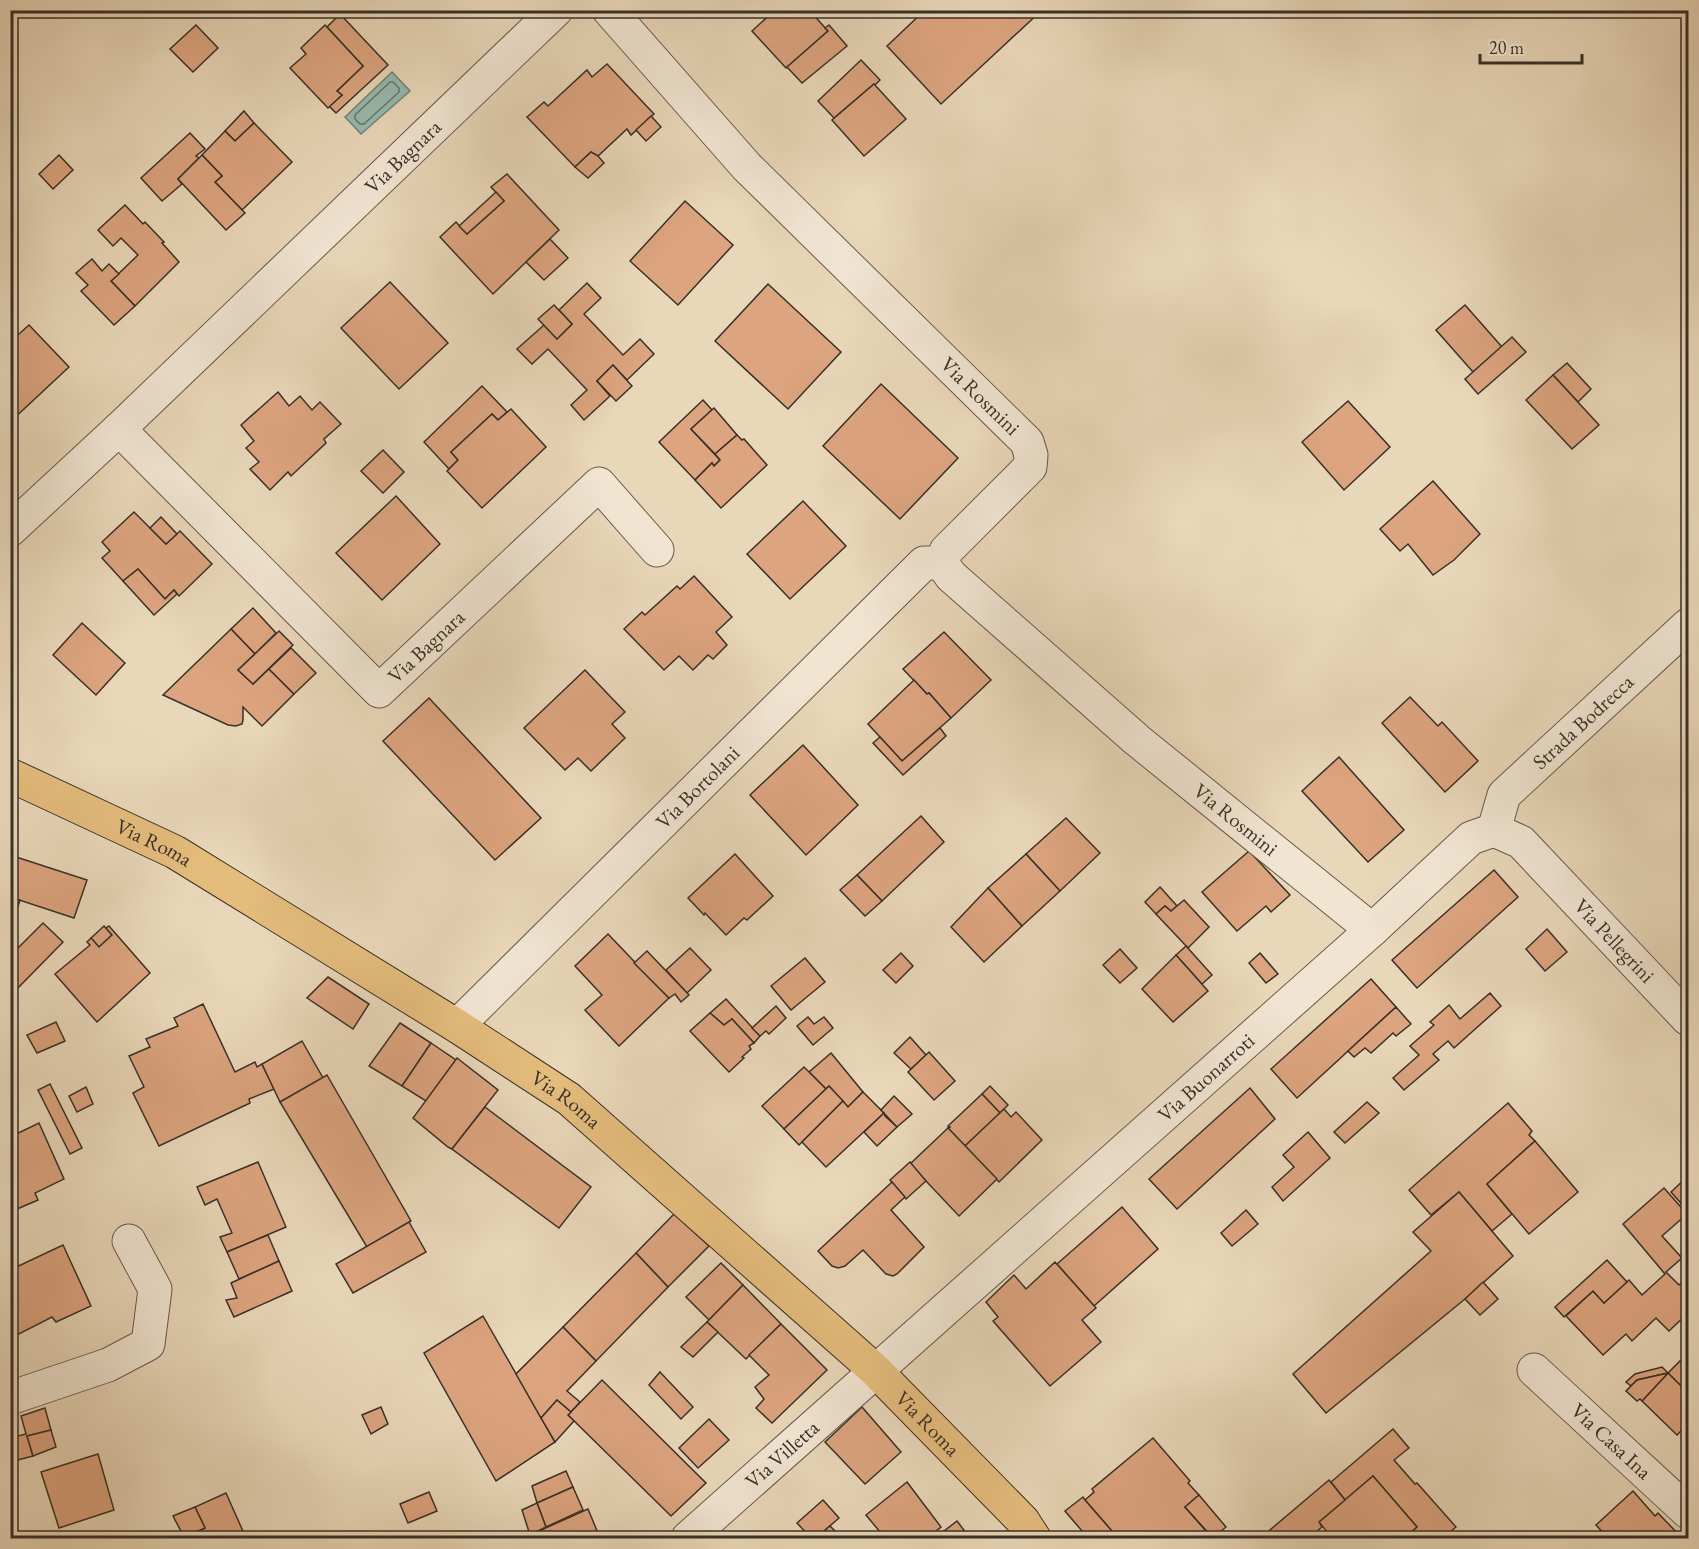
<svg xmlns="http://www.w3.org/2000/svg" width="1699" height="1549" viewBox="0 0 1699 1549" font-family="'EB Garamond',serif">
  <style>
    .water { fill: #97baaf; stroke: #718379; stroke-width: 1.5 }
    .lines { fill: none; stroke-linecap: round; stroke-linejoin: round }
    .shore { stroke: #68756b; stroke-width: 1.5 }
    .building { fill: #dca47f; stroke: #393027; stroke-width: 1.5 }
    .minor-casing { stroke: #655a4c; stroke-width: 35 }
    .major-casing { stroke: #393027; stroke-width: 35 }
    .minor { stroke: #f1e5d2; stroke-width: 33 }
    .major { stroke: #e4bc7c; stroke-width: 33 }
    .labels { text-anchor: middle; stroke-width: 4.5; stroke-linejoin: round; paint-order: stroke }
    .street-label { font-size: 21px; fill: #393027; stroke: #f1e5d2 }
  </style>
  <rect width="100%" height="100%" fill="#e9d7b9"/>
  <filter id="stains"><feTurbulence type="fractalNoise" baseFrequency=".00333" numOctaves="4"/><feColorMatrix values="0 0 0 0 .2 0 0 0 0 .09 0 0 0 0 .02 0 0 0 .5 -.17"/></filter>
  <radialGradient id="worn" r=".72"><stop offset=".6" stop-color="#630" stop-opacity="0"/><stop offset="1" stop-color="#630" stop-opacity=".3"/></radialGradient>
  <polygon class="water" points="392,72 410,91 361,134 345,117"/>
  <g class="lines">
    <polygon class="shore" points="390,82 393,82 399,88 399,92 364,124 360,124 355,119 355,115"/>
  </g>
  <g class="building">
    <polygon points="775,10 809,10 828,31 786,68 752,31"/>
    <polygon points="925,10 1042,10 941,104 887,46"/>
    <polygon points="340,14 388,65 336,113 329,106 342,95 337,91 363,66 327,27"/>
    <polygon points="196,25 218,48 193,72 170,49"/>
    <polygon points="325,25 363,66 337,91 342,95 328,108 290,68 306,54 301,48"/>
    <polygon points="829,25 847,46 802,83 787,67 828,31 825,28"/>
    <polygon points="861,60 880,80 875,85 874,84 834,118 818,101"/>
    <polygon points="607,64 654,114 631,135 627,129 598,156 591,152 575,167 527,117 544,102 548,106 587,70 592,77"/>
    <polygon points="874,84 906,119 864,156 832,120"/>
    <polygon points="244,111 254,123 235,141 225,131"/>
    <polygon points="651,116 661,127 646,141 636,130"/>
    <polygon points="254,123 292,162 242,210 215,182 222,176 202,155 225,131 235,141"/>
    <polygon points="190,133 205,149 196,156 199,158 178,179 182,184 162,201 141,178"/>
    <polygon points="591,152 598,156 604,163 588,178 575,167"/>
    <polygon points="59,155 73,170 53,189 39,174"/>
    <polygon points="202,155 222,176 215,182 245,213 226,230 178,179"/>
    <polygon points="507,174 559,230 493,294 440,237 456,222 467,234 504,201 491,187"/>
    <polygon points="496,192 504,201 467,234 459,226"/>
    <polygon points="685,201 733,245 678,305 630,261"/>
    <polygon points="125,205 143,224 145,222 164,242 162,243 179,262 135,306 111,281 138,255 121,238 113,246 98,230"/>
    <polygon points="550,239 568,258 544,280 526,262"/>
    <polygon points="92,259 102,271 109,264 119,274 111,281 135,306 114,325 81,291 88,285 76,273"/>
    <polygon points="390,282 448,343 399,389 341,328"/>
    <polygon points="587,283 601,298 584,314 623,355 640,339 654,354 627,380 613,365 597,381 610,396 584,420 571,405 587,390 548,349 532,364 517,349 544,325 557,339 572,324 559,310"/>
    <polygon points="768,284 841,352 788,409 715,341"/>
    <polygon points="554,305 572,324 557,339 538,319"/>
    <polygon points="1465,305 1502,347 1473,372 1436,330"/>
    <polygon points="29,325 69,367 10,422 10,342"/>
    <polygon points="1512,337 1526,352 1478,394 1465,379"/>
    <polygon points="1567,363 1591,389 1578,402 1553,375"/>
    <polygon points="613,365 632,386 616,401 597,381"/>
    <polygon points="1553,375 1599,425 1572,449 1526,400"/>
    <polygon points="881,384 958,458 900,519 823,446"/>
    <polygon points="482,386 507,412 498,420 492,414 451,452 458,460 449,469 424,442"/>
    <polygon points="278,392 289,406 300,396 312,410 320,402 341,424 324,439 326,443 291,476 288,472 270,490 250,469 259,462 246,448 254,441 241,425"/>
    <polygon points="703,400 712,410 691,429 720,460 714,466 712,463 695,480 659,442"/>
    <polygon points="1348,401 1390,447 1344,490 1302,442"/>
    <polygon points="714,408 737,435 715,454 691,429"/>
    <polygon points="511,409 546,447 482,508 447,471 458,460 451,452 492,414 498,420"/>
    <polygon points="737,435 742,440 744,439 767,465 721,508 695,480 712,463 714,466 720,460 715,454"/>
    <polygon points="383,450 404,472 383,493 361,471"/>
    <polygon points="1433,481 1480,534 1454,560 1433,575 1408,544 1400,551 1380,529"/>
    <polygon points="396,496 440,544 382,600 336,553"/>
    <polygon points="803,501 846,546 790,599 747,554"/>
    <polygon points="134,512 166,544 180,531 212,564 179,596 174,590 165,599 138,569 123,581 102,558 110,551 102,542"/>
    <polygon points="161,517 177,534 166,544 150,528"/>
    <polygon points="138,569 165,599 174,590 177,594 154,615 123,581"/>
    <polygon points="694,576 732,617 716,632 727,645 713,659 708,655 693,670 679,656 664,670 624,629 642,612 645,615 677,586 680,589"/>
    <polygon points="253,608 276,633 255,654 231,629"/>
    <polygon points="82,623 125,663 96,695 53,655"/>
    <polygon points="231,629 255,654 238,670 253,684 269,669 294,694 262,726 243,707 243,720 242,724 236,726 228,725 163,695"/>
    <polygon points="279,631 293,645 253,684 238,670"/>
    <polygon points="944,632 991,680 951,718 929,693 927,694 903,669"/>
    <polygon points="291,648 316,673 294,694 269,669"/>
    <polygon points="585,670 625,712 612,724 625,738 591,771 578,758 565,770 524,728"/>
    <polygon points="914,680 927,694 929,693 951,718 902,761 868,724"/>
    <polygon points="1410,697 1438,726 1442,722 1478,761 1445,792 1382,723"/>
    <polygon points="429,698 541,818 495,860 383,741"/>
    <polygon points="940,728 946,736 903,775 873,743 880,737 902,761"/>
    <polygon points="803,745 858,805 806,855 750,795"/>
    <polygon points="1339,757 1404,830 1368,862 1302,791"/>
    <polygon points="921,816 944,842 882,901 857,875"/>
    <polygon points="1066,818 1100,853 1060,891 1026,854"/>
    <polygon points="1249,851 1290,895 1271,912 1266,906 1237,931 1202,892"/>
    <polygon points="735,854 773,896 747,920 744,918 726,935 705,913 704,915 688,898"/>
    <polygon points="1026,854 1060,891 1022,926 988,888"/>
    <polygon points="10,855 87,880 74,918 10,897"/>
    <polygon points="1494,870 1518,897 1417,988 1392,960"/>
    <polygon points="857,875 882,901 865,916 840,890"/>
    <polygon points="1160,887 1177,906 1171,911 1165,906 1156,914 1145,902"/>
    <polygon points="988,888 1022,926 984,962 951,927"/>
    <polygon points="10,897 20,900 13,922 10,921"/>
    <polygon points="1184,900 1209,927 1188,948 1156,914 1165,906 1171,911"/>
    <polygon points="43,923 63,942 13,993 10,991 10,956"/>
    <polygon points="104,926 112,935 99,947 91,938"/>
    <polygon points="109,926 150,973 97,1022 55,974 90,945 87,942 91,938 99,947 112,935 106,928"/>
    <polygon points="1547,929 1567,952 1545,971 1526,949"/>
    <polygon points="608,934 669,998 619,1046 585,1010 602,995 575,966"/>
    <polygon points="1186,946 1212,975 1202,984 1176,955"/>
    <polygon points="690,948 711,970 687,993 666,970"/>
    <polygon points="1120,949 1137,968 1120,983 1103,965"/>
    <polygon points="647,951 689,995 681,1002 675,994 669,998 634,963"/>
    <polygon points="901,953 913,966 896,983 883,970"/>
    <polygon points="1260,953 1278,974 1266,983 1249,963"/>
    <polygon points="1176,955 1208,991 1173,1022 1142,989"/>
    <polygon points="805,958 825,982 791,1010 771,986"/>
    <polygon points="328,977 369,1004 353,1029 307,998"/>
    <polygon points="1371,979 1396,1007 1297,1098 1271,1069"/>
    <polygon points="1490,993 1501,1006 1454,1048 1448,1041 1433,1054 1439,1060 1404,1090 1393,1078 1419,1055 1410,1046 1434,1025 1430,1022 1449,1005 1460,1019"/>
    <polygon points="726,999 760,1036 754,1043 732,1019 724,1025 710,1013"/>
    <polygon points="203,1004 235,1072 255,1062 257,1067 262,1064 274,1089 249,1099 250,1103 159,1146 133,1093 144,1087 129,1056 150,1047 146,1039 178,1026 174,1018"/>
    <polygon points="776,1006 786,1018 769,1034 766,1031 760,1036 752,1028"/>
    <polygon points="1396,1007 1411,1024 1396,1036 1393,1033 1371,1053 1365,1048 1354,1057 1348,1051"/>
    <polygon points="710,1013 724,1025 732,1019 754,1043 749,1046 751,1049 742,1057 744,1058 729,1072 690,1031"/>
    <polygon points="808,1017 814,1024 824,1017 833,1028 813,1045 797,1026"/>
    <polygon points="56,1022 65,1041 37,1053 27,1035"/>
    <polygon points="400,1023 431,1043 402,1086 369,1066"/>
    <polygon points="910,1037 926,1055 911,1069 894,1053"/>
    <polygon points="302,1041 323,1078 280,1102 262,1064"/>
    <polygon points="431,1043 456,1060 426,1101 402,1086"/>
    <polygon points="929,1052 955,1081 934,1100 908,1072"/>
    <polygon points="831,1053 863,1092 848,1107 829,1086 826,1089 809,1072"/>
    <polygon points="457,1058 498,1090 452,1149 448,1147 413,1118"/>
    <polygon points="804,1067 826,1089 784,1129 762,1106"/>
    <polygon points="327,1075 411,1221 367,1247 280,1102"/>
    <polygon points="50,1084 82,1148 70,1154 38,1090"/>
    <polygon points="829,1086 843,1101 799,1145 784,1129"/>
    <polygon points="990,1086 1008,1105 1000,1113 982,1094"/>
    <polygon points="86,1087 93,1104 77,1112 69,1096"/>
    <polygon points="1250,1088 1275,1119 1177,1209 1149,1179"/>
    <polygon points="863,1092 884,1113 826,1167 802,1142 843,1101 848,1107"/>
    <polygon points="982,1094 1000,1113 965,1146 948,1128 950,1127 948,1126"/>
    <polygon points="894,1096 912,1114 897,1127 881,1110"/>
    <polygon points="1367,1102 1379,1113 1345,1143 1334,1132"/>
    <polygon points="1508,1103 1532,1131 1529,1135 1535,1141 1487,1184 1512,1214 1492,1231 1459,1192 1431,1215 1409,1190"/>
    <polygon points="485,1107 591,1187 559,1228 452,1149"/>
    <polygon points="1004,1109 1011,1117 1016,1112 1042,1140 999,1182 965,1146"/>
    <polygon points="884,1113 885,1116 897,1127 877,1146 864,1132"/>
    <polygon points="39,1123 64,1179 35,1193 38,1200 10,1212 10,1137"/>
    <polygon points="948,1128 997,1179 959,1216 910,1164"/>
    <polygon points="1308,1132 1330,1158 1283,1201 1272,1187 1294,1167 1283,1155"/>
    <polygon points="1535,1141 1578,1192 1529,1234 1487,1184"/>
    <polygon points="258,1162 286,1227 227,1252 220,1237 232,1233 217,1199 205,1205 197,1187"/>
    <polygon points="910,1162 926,1181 906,1199 890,1180"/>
    <polygon points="1688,1176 1688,1211 1671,1192"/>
    <polygon points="892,1182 905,1197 891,1210 924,1247 897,1274 893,1276 886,1274 863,1250 845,1266 838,1268 832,1266 818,1251"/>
    <polygon points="1664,1188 1687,1214 1662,1236 1682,1258 1666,1272 1679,1285 1688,1276 1688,1313 1669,1331 1656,1318 1632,1341 1626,1334 1603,1355 1566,1316 1593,1291 1604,1303 1629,1280 1642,1295 1665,1274 1623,1224"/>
    <polygon points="1459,1192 1513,1256 1465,1299 1326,1413 1293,1374 1431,1251 1413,1232"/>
    <polygon points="1122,1207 1158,1249 1094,1306 1057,1264"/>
    <polygon points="1246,1210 1258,1224 1232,1246 1221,1233"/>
    <polygon points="674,1214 709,1246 668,1287 636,1253"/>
    <polygon points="409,1222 426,1252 353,1293 336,1264"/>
    <polygon points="268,1235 279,1261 239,1279 227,1252"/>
    <polygon points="63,1245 91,1306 56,1322 52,1317 17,1335 16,1331 10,1334 10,1270"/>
    <polygon points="636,1253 668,1287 596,1361 563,1327"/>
    <polygon points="1607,1260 1627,1282 1604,1303 1593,1291 1564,1317 1555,1307"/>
    <polygon points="279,1261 292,1291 234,1317 226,1300 237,1298 231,1283"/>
    <polygon points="1055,1262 1096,1308 1082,1320 1101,1342 1050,1386 993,1321 998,1317 986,1302 1014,1275 1026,1289"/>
    <polygon points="721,1263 743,1285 709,1320 686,1297"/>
    <polygon points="1483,1282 1498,1299 1480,1315 1465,1299"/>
    <polygon points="743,1285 781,1324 746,1359 707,1322"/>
    <polygon points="483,1316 555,1442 496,1481 424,1353"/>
    <polygon points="707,1322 718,1332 693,1357 681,1347"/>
    <polygon points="781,1324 827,1370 772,1423 756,1408 764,1399 755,1387 769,1375 749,1355"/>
    <polygon points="563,1327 596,1361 567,1391 580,1402 571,1412 557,1400 541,1418 516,1374"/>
    <polygon points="1688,1358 1688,1380 1682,1387 1668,1373 1682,1359"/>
    <polygon points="1662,1367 1668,1373 1637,1380 1631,1386 1626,1382 1635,1374"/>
    <polygon points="660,1372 693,1407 681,1419 649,1385"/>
    <polygon points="1668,1373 1682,1387 1688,1380 1688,1424 1677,1435 1642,1401"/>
    <polygon points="1668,1373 1642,1401 1640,1399 1637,1401 1626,1391 1637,1380"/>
    <polygon points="602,1380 706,1483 671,1516 568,1415"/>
    <polygon points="557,1400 571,1412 568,1415 574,1421 555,1442 541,1418"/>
    <polygon points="381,1407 388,1424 371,1434 362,1415"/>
    <polygon points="862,1407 901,1452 865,1484 825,1442"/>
    <polygon points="45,1408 51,1430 27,1436 33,1456 10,1462 10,1438 26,1434 21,1416"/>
    <polygon points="709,1419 729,1440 698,1468 679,1448"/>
    <polygon points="1393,1429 1409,1448 1394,1460 1415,1484 1417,1483 1456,1527 1443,1538 1411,1538 1408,1535 1417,1527 1373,1476 1345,1500 1331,1482"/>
    <polygon points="51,1430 56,1447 33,1456 27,1436"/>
    <polygon points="1153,1438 1190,1481 1188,1483 1199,1495 1185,1507 1212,1538 1118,1538 1085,1500 1094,1492 1092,1489"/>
    <polygon points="98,1454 114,1510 59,1528 41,1472"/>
    <polygon points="566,1471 573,1487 537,1503 532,1486"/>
    <polygon points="1373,1476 1417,1527 1404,1538 1332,1538 1319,1522"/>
    <polygon points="1329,1480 1345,1500 1319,1522 1322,1527 1308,1538 1268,1538 1264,1535"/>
    <polygon points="907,1482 941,1527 927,1538 885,1538 866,1515"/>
    <polygon points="573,1487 583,1510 546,1527 537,1503"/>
    <polygon points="1633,1491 1655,1516 1658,1513 1682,1538 1608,1538 1596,1525"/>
    <polygon points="429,1492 437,1511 408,1523 400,1504"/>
    <polygon points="226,1493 246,1538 184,1538 184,1537 205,1528 195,1507"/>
    <polygon points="1199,1495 1226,1527 1213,1538 1185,1507"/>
    <polygon points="1083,1497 1085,1500 1118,1538 1088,1538 1065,1511"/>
    <polygon points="823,1500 839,1518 816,1538 811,1538 797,1523"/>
    <polygon points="537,1503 546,1527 530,1535 522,1510"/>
    <polygon points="195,1507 205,1528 184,1537 173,1516"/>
    <polygon points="588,1509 600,1538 531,1538 530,1535"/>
    <polygon points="957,1521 970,1538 935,1538"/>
    <polygon points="830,1526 842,1538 816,1538"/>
  </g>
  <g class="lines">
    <g class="minor-casing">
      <g id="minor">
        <path id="s1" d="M609 10 747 167 1027 442 1031 455 1030 467 946 551 942 563 951 576 1137 740 1372 930"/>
        <path id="s2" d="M119 429 379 691 599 484 657 550"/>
        <path id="s3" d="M10 530 119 429 556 10"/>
        <path id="s4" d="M1494 830 1504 795 1688 625"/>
        <path id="s5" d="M457 1026 924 563H942"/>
        <path id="s6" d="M1534 1370 1688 1512"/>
        <polyline points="10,1398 108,1365 148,1344 155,1289 129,1241"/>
        <path id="s7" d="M688 1538 1372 930 1471 838 1494 830 1521 842 1688 1019"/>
      </g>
    </g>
    <g class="major-casing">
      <g id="major">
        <path id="s8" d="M10 775 175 852 457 1026 569 1099 876 1371 1023 1521 1034 1538"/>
      </g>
    </g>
    <use href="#minor" class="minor"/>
    <use href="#major" class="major"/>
  </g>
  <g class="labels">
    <g class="street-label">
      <text dy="7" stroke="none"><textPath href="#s3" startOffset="542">Via Bagnara</textPath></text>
      <text dy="7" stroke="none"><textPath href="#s1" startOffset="536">Via Rosmini</textPath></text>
      <text dy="7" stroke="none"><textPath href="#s2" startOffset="434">Via Bagnara</textPath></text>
      <text dy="7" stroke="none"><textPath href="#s4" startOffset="144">Strada Bodrecca</textPath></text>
      <text dy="7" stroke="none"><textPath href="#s5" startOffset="339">Via Bortolani</textPath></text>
      <text dy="7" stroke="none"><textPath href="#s1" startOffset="1149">Via Rosmini</textPath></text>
      <text dy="7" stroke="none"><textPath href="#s8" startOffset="159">Via Roma</textPath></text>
      <text dy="7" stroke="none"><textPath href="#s7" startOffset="1240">Via Pellegrini</textPath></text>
      <text dy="7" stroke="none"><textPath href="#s7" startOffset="693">Via Buonarroti</textPath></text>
      <text dy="7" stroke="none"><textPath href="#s8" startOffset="645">Via Roma</textPath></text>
      <text dy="7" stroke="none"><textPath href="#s8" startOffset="1131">Via Roma</textPath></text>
      <text dy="7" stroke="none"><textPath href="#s6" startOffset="105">Via Casa Ina</textPath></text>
      <text dy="7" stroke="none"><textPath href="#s7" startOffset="126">Via Villetta</textPath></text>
    </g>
  </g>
  <rect width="1699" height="1549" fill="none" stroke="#e9d7b9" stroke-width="36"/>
  <rect x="12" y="12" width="1675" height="1525" fill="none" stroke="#393027" stroke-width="3"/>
  <rect x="18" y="18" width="1663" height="1513" fill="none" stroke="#393027" stroke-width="1.5"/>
  <path d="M1480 54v9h102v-9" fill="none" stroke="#393027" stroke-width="3"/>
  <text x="1489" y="54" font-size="18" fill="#393027" stroke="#f1e5d2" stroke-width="4.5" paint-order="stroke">20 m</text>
  <rect width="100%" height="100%" filter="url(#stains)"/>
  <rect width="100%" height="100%" fill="url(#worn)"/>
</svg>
